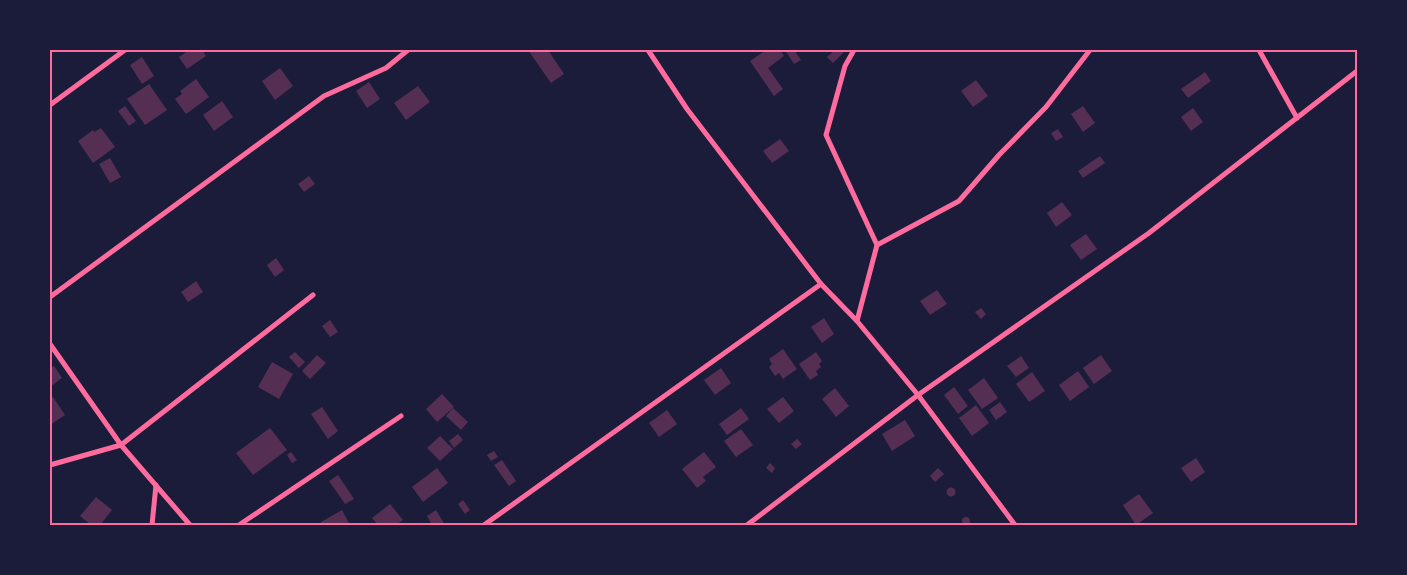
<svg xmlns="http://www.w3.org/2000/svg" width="1407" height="575" viewBox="0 0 1407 575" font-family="'Noto Sans',sans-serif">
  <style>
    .building { fill: #542f53 }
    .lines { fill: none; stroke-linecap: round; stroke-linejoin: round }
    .minor { stroke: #ff6b9d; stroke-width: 5 }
    .neatline { fill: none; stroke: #ff6b9d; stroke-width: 2 }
  </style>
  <rect width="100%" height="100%" fill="#1b1b3a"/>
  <g class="building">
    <polygon points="189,50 202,50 206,56 187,69 179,57"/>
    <polygon points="528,50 548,50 564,74 551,83"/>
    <polygon points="766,50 780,50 784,56 768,68 783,89 774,96 750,61"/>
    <polygon points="785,50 794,50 801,60 794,64"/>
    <polygon points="835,50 846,50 833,63 827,57"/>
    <polygon points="142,57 154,76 142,84 130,65"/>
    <polygon points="280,68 293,86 275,100 262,81"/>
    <polygon points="1205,72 1211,81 1188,98 1181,89"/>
    <polygon points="196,79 209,97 186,114 175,99 182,94 180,91"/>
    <polygon points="976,80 988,96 973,107 961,91"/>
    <polygon points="369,82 380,99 367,108 356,91"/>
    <polygon points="149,84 167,110 145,125 127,99"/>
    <polygon points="418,86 430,102 406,120 394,103"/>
    <polygon points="222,101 233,117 214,131 203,115"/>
    <polygon points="125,106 136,121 129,126 118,111"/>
    <polygon points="1083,106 1095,123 1083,132 1071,114"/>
    <polygon points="1193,108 1203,122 1191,131 1181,117"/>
    <polygon points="101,128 115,147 93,163 78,141 93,130 94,132"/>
    <polygon points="1058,129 1063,137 1056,141 1051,133"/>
    <polygon points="780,139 789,151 772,163 763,151"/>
    <polygon points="1100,156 1105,163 1083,178 1078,171"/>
    <polygon points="110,158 121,177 110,183 99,164"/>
    <polygon points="309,176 315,184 304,192 298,184"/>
    <polygon points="1062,202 1072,215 1056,227 1047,213"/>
    <polygon points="1086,234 1097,249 1081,260 1070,245"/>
    <polygon points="276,258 284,270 275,277 267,265"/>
    <polygon points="196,281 203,292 188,302 181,292"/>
    <polygon points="937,290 947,304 930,315 920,301"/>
    <polygon points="981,308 986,314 981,319 975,312"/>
    <polygon points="824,318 834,334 822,343 811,327"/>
    <polygon points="330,320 338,332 330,337 322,326"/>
    <polygon points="783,349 797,369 783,379 779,373 775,376 769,367 772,364 769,359"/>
    <polygon points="295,352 305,362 299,368 289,357"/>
    <polygon points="816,352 822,361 819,364 821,367 816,371 818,375 810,380 799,364"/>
    <polygon points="317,355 326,363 310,379 302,371"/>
    <polygon points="1101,355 1112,371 1094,384 1083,368"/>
    <polygon points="1021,356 1029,368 1016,377 1007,366"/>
    <polygon points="272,362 293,374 279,399 258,387"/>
    <polygon points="54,366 62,378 50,387 50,368"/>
    <polygon points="721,368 731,383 715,395 704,380"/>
    <polygon points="1078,371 1089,387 1070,401 1059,385"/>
    <polygon points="1032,372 1045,391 1029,402 1016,384"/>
    <polygon points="984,378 998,398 982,409 968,390"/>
    <polygon points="954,387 968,406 958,414 944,395"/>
    <polygon points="835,388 849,406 836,417 822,399"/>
    <polygon points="442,394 454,407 437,422 426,409"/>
    <polygon points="53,397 65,415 50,425 50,399"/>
    <polygon points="783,397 794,411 779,423 767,409"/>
    <polygon points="1000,402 1007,412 996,420 989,410"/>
    <polygon points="976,405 989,423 972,436 959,418"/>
    <polygon points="322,407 338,431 328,439 311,414"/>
    <polygon points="453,408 468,422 461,430 446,416"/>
    <polygon points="741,408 749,419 727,435 719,424"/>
    <polygon points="667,410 677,424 659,437 649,423"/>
    <polygon points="905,420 915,436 892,451 882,434"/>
    <polygon points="270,428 287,450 253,475 236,453"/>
    <polygon points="741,429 753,445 736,457 724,441"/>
    <polygon points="458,434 463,440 454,448 449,441"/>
    <polygon points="440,436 453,449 440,461 427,448"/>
    <polygon points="797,439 802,444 796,449 791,444"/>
    <polygon points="494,451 498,457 491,461 487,455"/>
    <polygon points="291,452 297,460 292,463 287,455"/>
    <polygon points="704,452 716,467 703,477 706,481 697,488 682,469"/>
    <polygon points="1196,458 1205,472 1191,482 1181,468"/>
    <polygon points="502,460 516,481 509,486 494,465"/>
    <polygon points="770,463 775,468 772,473 766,468"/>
    <polygon points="437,468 448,483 423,502 412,487"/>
    <polygon points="938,468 944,474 935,482 930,476"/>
    <polygon points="338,475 354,499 345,504 329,481"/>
    <circle cx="951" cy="492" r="4.5"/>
    <polygon points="1139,494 1153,513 1136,525 1123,505"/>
    <polygon points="96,497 112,510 100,525 91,525 80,516"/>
    <polygon points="463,500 470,510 465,514 458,504"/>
    <polygon points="390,504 403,520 396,525 378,525 372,518"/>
    <polygon points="342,510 350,525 322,525 321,522"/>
    <polygon points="436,510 445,525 432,525 427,516"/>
    <circle cx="966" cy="521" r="4"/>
  </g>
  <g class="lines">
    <g class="minor">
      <polyline points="648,50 687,109 821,284 857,321 918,395 1015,525"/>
      <polyline points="854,50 845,66 826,135 877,245 857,321"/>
      <polyline points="1259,50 1297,118"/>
      <polyline points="50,105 125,50"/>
      <polyline points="877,245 959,201 999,155 1046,107 1090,50"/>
      <polyline points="50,297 324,96 386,68 408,50"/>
      <polyline points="50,344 121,445 190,525"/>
      <polyline points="50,465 121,445 313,295"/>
      <polyline points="152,525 156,485"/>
      <polyline points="239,525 401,416"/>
      <polyline points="484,525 821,284"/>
      <polyline points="747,525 918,395 1149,233 1357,71"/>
    </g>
  </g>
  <rect width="1407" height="575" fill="none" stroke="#1b1b3a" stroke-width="102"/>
  <rect x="51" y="51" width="1305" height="473" class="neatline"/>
</svg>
